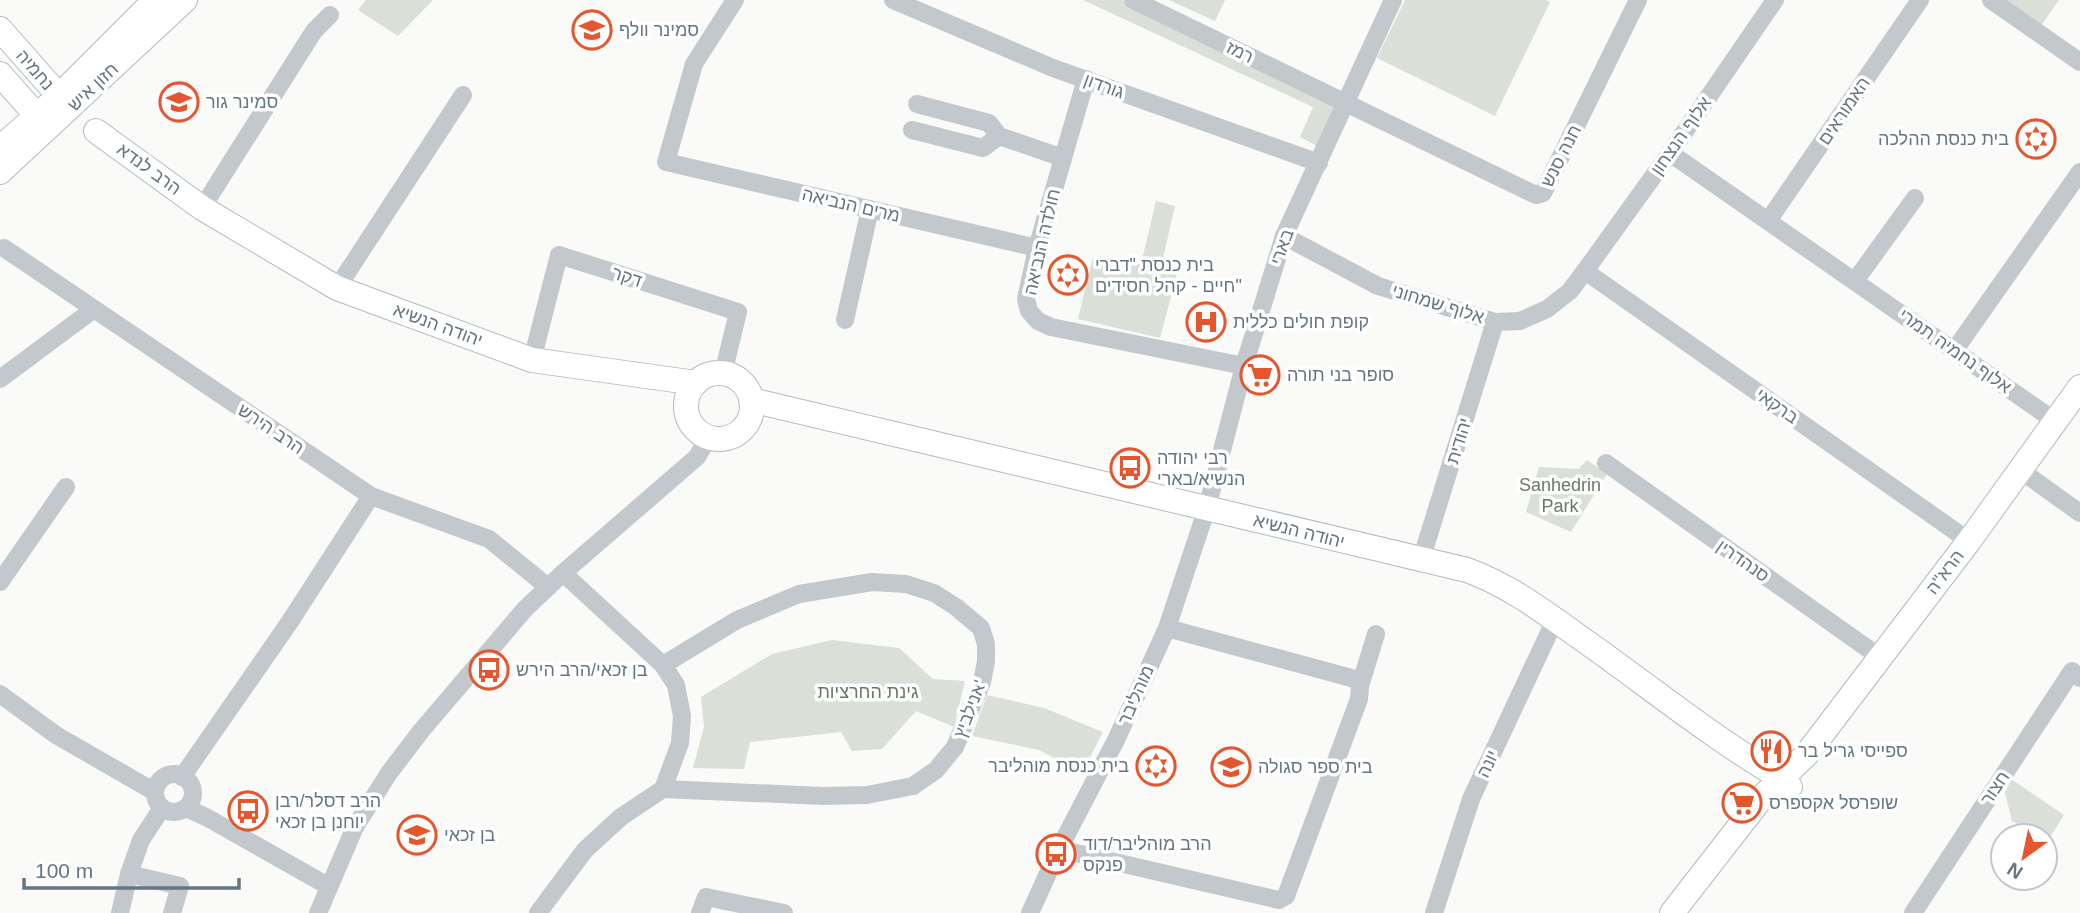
<svg xmlns="http://www.w3.org/2000/svg" width="2080" height="913" viewBox="0 0 2080 913" font-family="Helvetica,Heebo,sans-serif">
  <style>
    .green { fill: #dadfd7 }
    .lines { fill: none; stroke-linecap: round; stroke-linejoin: round }
    .secondary-casing { stroke: #b3babf; stroke-width: 26 }
    .street { stroke: #c3c8cc; stroke-width: 18 }
    .secondary { stroke: #fff; stroke-width: 24 }
    .labels { text-anchor: middle; stroke-width: 7; stroke-linejoin: round; paint-order: stroke }
    .poi-label { font-size: 18px; fill: #657683; stroke: #fff; text-anchor: start }
    .street-label { font-size: 18px; fill: #657683; stroke: #fff }
    .park-label { font-size: 18px; fill: #687a64; stroke: #fff }
  </style>
  <rect width="100%" height="100%" fill="#fafaf8"/>
  <g class="green">
    <polygon points="366,0 433,0 398,36 358,10"/>
    <polygon points="1083,0 1122,0 1336,102 1317,146 1300,137 1313,107"/>
    <polygon points="1169,0 1225,0 1215,21"/>
    <polygon points="1405,0 1546,0 1550,2 1495,116 1377,58"/>
    <polygon points="1995,0 2059,0 2038,30"/>
    <polygon points="1156,201 1175,206 1161,267 1178,270 1160,338 1078,319 1093,257 1141,264"/>
    <polygon points="1587,460 1607,474 1571,532 1526,512 1539,467 1578,469"/>
    <polygon points="832,640 899,648 933,679 965,681 954,727 916,711 882,749 852,751 841,732 750,742 744,769 693,768 704,727 701,697 772,654"/>
    <polygon points="987,695 1044,708 1103,732 1082,773 1039,750 972,736"/>
    <polygon points="2011,779 2064,815 2046,844 2045,836 2035,836 2012,821 2005,793"/>
  </g>
  <g class="lines">
    <g class="secondary-casing">
      <g id="secondary">
        <polyline points="0,29 59,96 63,111"/>
        <polyline points="0,74 37,116"/>
        <polyline points="96,131 202,208 337,288 532,360 696,383"/>
        <polyline points="0,148 59,96 155,0"/>
        <polyline points="0,172 185,0"/>
        <circle cx="719" cy="406" r="33"/>
        <path d="M751 400 1467 570C1511 586 1547 614 1585 641 1650 687 1713 738 1781 778L1790 787"/>
        <polyline points="1672,913 1763,796 1806,755 1969,541 2080,387"/>
      </g>
    </g>
    <g class="street">
      <polyline points="735,0 694,64 666,162 1037,248"/>
      <polyline points="893,0 1053,68 1319,163"/>
      <polyline points="1133,0 1536,195 1543,193 1638,0"/>
      <polyline points="1991,0 2080,62"/>
      <polyline points="1086,79 1037,248 1026,299 1029,311 1038,321 1051,327 1244,366"/>
      <polyline points="917,104 989,123 999,136"/>
      <polyline points="912,130 983,148 999,136 1063,158"/>
      <polyline points="1670,153 2055,421"/>
      <polyline points="202,208 314,31 330,15"/>
      <polyline points="1768,221 1920,0"/>
      <polyline points="1284,236 1378,286 1495,322 1520,321 1547,309 1570,291 1585,271 1670,153 1775,0"/>
      <polyline points="4,248 371,496 489,539 548,587"/>
      <polyline points="1585,271 1969,541"/>
      <polyline points="1855,281 1915,198"/>
      <polyline points="337,288 463,95"/>
      <polyline points="845,320 870,209"/>
      <polyline points="1954,351 2080,172"/>
      <polyline points="532,360 559,255 738,312 723,374"/>
      <polyline points="0,379 94,309"/>
      <polyline points="1606,463 1881,658"/>
      <polyline points="2020,470 2080,513"/>
      <polyline points="1421,560 1495,322"/>
      <polyline points="563,573 663,665 676,685 682,716 680,743 663,789"/>
      <polyline points="0,582 66,487"/>
      <polyline points="1167,628 1355,679 1360,686"/>
      <polyline points="0,694 56,735 155,792"/>
      <circle cx="174" cy="793" r="19"/>
      <polyline points="182,777 289,623 371,496"/>
      <polyline points="186,808 206,817 328,886"/>
      <polyline points="1059,849 1279,900 1286,896 1359,699 1360,686 1376,634"/>
      <polyline points="129,874 180,886 172,913"/>
      <polyline points="120,913 129,874 141,840 162,808"/>
      <polyline points="318,913 355,827 389,773 421,731 525,609 563,573 697,457 709,437"/>
      <polyline points="538,913 585,850 621,817 663,789 823,796 867,795 913,786 936,770 955,747 982,682 986,661 986,644 981,628 956,607 934,593 906,584 872,582 799,594 737,620 663,665"/>
      <polyline points="700,913 706,897 784,913"/>
      <polyline points="1030,913 1059,849 1116,740 1167,628 1207,508 1244,366 1284,236 1393,0"/>
      <polyline points="1434,913 1471,799 1555,620"/>
      <polyline points="1913,913 2072,671 2080,678"/>
    </g>
    <use href="#secondary" class="secondary"/>
  </g>
  <defs>
    <g id="school-ring" transform="scale(2.0125)"><circle r="9.5" fill="#fff" stroke="#e4572e" stroke-width="1.5"/><path d="M0-5L7-2L0 1L-7-2ZM-4 1L0 2.5L4 1V4Q0 6-4 4Z" fill="#e4572e"/></g>
    <g id="synagogue-ring" transform="scale(2.0125)"><circle r="9.5" fill="#fff" stroke="#e4572e" stroke-width="1.5"/><path d="M0-6.5L5.6 3.2H-5.6ZM0 6.5L5.6-3.2H-5.6Z" fill="#e4572e"/></g>
    <g id="hospital-ring" transform="scale(2.0125)"><circle r="9.5" fill="#fff" stroke="#e4572e" stroke-width="1.5"/><path d="M-5-5h3v3.5h4V-5h3V5h-3V1.5h-4V5h-3Z" fill="#e4572e"/></g>
    <g id="supermarket-ring" transform="scale(2.0125)"><circle r="9.5" fill="#fff" stroke="#e4572e" stroke-width="1.5"/><path d="M-6-5.5h2.5l.6 2H6L4.5 2H-2.5L-4.4-4H-6ZM-1.5 3.2a1.3 1.3 0 1 0 .1 0ZM3 3.2a1.3 1.3 0 1 0 .1 0Z" fill="#e4572e"/></g>
    <g id="bus-ring" transform="scale(2.0125)"><circle r="9.5" fill="#fff" stroke="#e4572e" stroke-width="1.5"/><path d="M-5-6H5V4H4V6H2V4H-2V6H-4V4H-5ZM-3.5-4V0h7V-4ZM-3.5 1.2v1.5H-2V1.2ZM2 1.2v1.5H3.5V1.2Z" fill="#e4572e"/></g>
    <g id="restaurant-ring" transform="scale(2.0125)"><circle r="9.5" fill="#fff" stroke="#e4572e" stroke-width="1.5"/><path d="M-5-6h1v4h1v-4h1v4h1v-4h1v5L-1.5 .5V6h-2V.5L-5-1ZM5-6V6H3V1.5H1.5Q1.5-4 5-6Z" fill="#e4572e"/></g>
  </defs>
  <g fill-rule="evenodd">
    <use href="#school-ring" x="592" y="30"/>
    <use href="#school-ring" x="179" y="102"/>
    <use href="#synagogue-ring" x="2036" y="139"/>
    <use href="#synagogue-ring" x="1068" y="275"/>
    <use href="#hospital-ring" x="1206" y="322"/>
    <use href="#supermarket-ring" x="1260" y="375"/>
    <use href="#bus-ring" x="1130" y="468"/>
    <use href="#bus-ring" x="489" y="670"/>
    <use href="#restaurant-ring" x="1771" y="751"/>
    <use href="#synagogue-ring" x="1156" y="766"/>
    <use href="#school-ring" x="1231" y="767"/>
    <use href="#supermarket-ring" x="1742" y="803"/>
    <use href="#bus-ring" x="248" y="811"/>
    <use href="#school-ring" x="417" y="835"/>
    <use href="#bus-ring" x="1056" y="854"/>
  </g>
  <g class="labels">
    <g class="poi-label">
      <text x="619" y="36">סמינר וולף</text>
      <text x="206" y="108">סמינר גור</text>
      <text x="2009" y="145" text-anchor="end">בית כנסת ההלכה</text>
      <text x="1095" y="271">בית כנסת "דברי<tspan x="1095" dy="21">חיים - קהל חסידים"</tspan></text>
      <text x="1233" y="328">קופת חולים כללית</text>
      <text x="1287" y="381">סופר בני תורה</text>
      <text x="1157" y="464">רבי יהודה<tspan x="1157" dy="21">הנשיא/בארי</tspan></text>
      <text x="516" y="676">בן זכאי/הרב הירש</text>
      <text x="1798" y="757">ספייסי גריל בר</text>
      <text x="1129" y="772" text-anchor="end">בית כנסת מוהליבר</text>
      <text x="1258" y="773">בית ספר סגולה</text>
      <text x="275" y="807">הרב דסלר/רבן<tspan x="275" dy="21">יוחנן בן זכאי</tspan></text>
      <text x="1769" y="809">שופרסל אקספרס</text>
      <text x="444" y="841">בן זכאי</text>
      <text x="1083" y="850">הרב מוהליבר/דוד<tspan x="1083" dy="21">פנקס</tspan></text>
    </g>
    <g class="street-label">
      <text transform="translate(1240 52) rotate(26)" y="6">רמז</text>
      <text transform="translate(35 70) rotate(49)" y="6">נחמיה</text>
      <text transform="translate(1104 86) rotate(20)" y="6">גורדון</text>
      <text transform="translate(93 87) rotate(-43)" y="6">חזון איש</text>
      <text transform="translate(1844 111) rotate(-56)" y="6">האמוראים</text>
      <text transform="translate(1681 136) rotate(-55)" y="6">אלוף הנצחון</text>
      <text transform="translate(1561 156) rotate(-63)" y="6">חנה סנש</text>
      <text transform="translate(149 169) rotate(36)" y="6">הרב לנדא</text>
      <text transform="translate(851 205) rotate(13)" y="6">מרים הנביאה</text>
      <text transform="translate(1042 242) rotate(-77)" y="6">חולדה הנביאה</text>
      <text transform="translate(1282 247) rotate(-70)" y="6">בארי</text>
      <text transform="translate(627 277) rotate(18)" y="6">דקר</text>
      <text transform="translate(1438 304) rotate(17)" y="6">אלוף שמחוני</text>
      <text transform="translate(438 325) rotate(20)" y="6">יהודה הנשיא</text>
      <text transform="translate(1955 351) rotate(35)" y="6">אלוף נחמיה תמרי</text>
      <text transform="translate(1777 406) rotate(35)" y="6">ברקאי</text>
      <text transform="translate(271 429) rotate(34)" y="6">הרב הירש</text>
      <text transform="translate(1459 441) rotate(-73)" y="6">יהודית</text>
      <text transform="translate(1299 531) rotate(14)" y="6">יהודה הנשיא</text>
      <text transform="translate(1743 561) rotate(35)" y="6">סנהדרין</text>
      <text transform="translate(1945 572) rotate(-53)" y="6">הרא"ה</text>
      <text transform="translate(1136 695) rotate(-66)" y="6">מוהליבר</text>
      <text transform="translate(970 709) rotate(-69)" y="6">אנילביץ'</text>
      <text transform="translate(1488 764) rotate(-65)" y="6">יונה</text>
      <text transform="translate(1995 788) rotate(-56)" y="6">חצור</text>
    </g>
    <g class="park-label">
      <text x="1560" y="491">Sanhedrin<tspan x="1560" dy="21">Park</tspan></text>
      <text x="868" y="698">גינת החרציות</text>
    </g>
  </g>
  <g transform="translate(2024 857) rotate(213)"><circle r="33" fill="#ffffff" stroke="#c1c8cd" stroke-width="2"/>
  <path d="M0-5L12 26L0 18L-12 26Z" fill="#e4572e"/>
  <text y="-10" font-size="19" font-weight="bold" text-anchor="middle" fill="#657683">N</text>
  </g>
  <path d="M24 878v10h215v-10" fill="none" stroke="#657683" stroke-width="3.5"/>
  <text x="35" y="878" font-size="21" fill="#657683" stroke="#ffffff" stroke-width="5" paint-order="stroke">100 m</text>
</svg>
